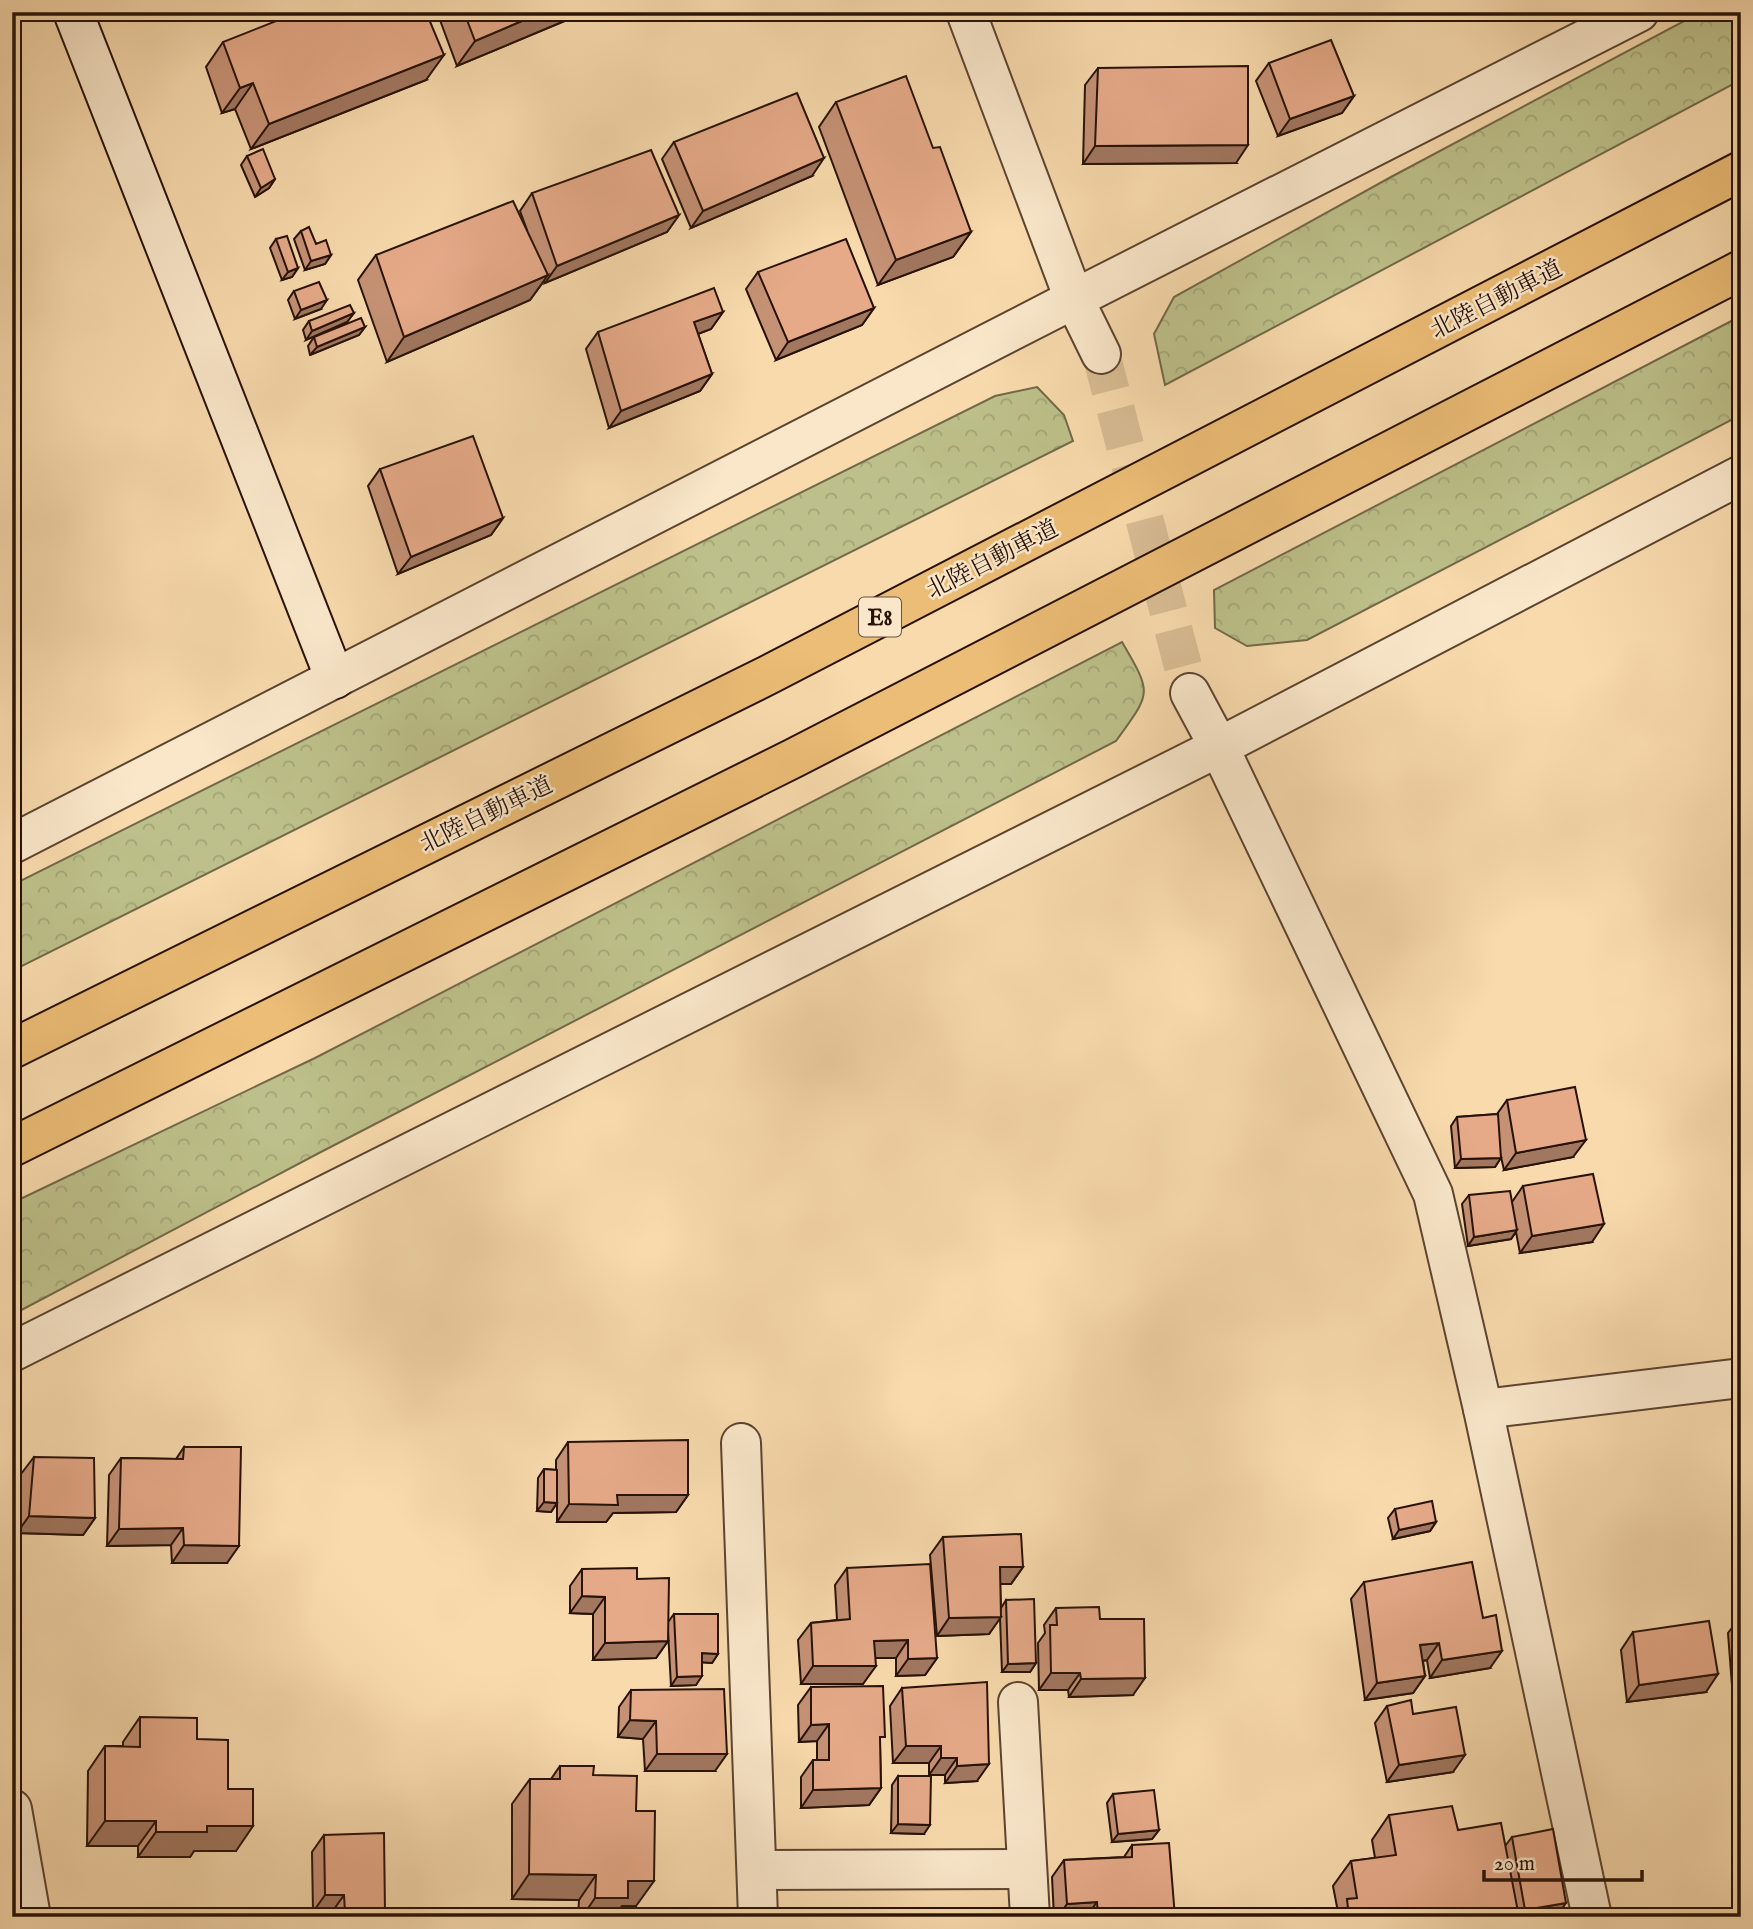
<svg xmlns="http://www.w3.org/2000/svg" width="1753" height="1929" viewBox="0 0 1753 1929" font-family="'IM FELL English','Noto Serif JP',serif">
  <style>
    .forest { fill: url(#forest-crowns); stroke: #726948; stroke-width: 2 }
    .lines { fill: none; stroke-linecap: round; stroke-linejoin: round }
    .street-tunnel { stroke: #d9bc94; stroke-width: 38; stroke-dasharray: 38 19; stroke-linecap: butt }
    .street-casing { stroke: #5c4430; stroke-width: 42 }
    .secondary-casing { stroke: #281207; stroke-width: 42 }
    .highway-casing { stroke: #281207; stroke-width: 42 }
    .street { stroke: #fae7ca; stroke-width: 38 }
    .secondary { stroke: #fae7ca; stroke-width: 38 }
    .highway { stroke: #ecbd76; stroke-width: 38 }
    .wall { fill: #c69276; stroke: #281207; stroke-width: 2 }
    .shaded-wall { fill: #a17760; stroke: #281207; stroke-width: 2 }
    .building { fill: #e6aa89; stroke: #281207; stroke-width: 2 }
    .labels { text-anchor: middle; stroke-width: 5; stroke-linejoin: round; paint-order: stroke }
    .shield { fill: #fae7ca; stroke: #675242; stroke-width: 2 }
    .shield-label { font-size: 23px; font-weight: bold; fill: #281207 }
    .street-label { font-size: 24px; fill: #281207; stroke: #fae7ca }
  </style>
  <defs>
    <pattern id="forest-crowns" width="20" height="18" patternUnits="userSpaceOnUse" patternTransform="scale(1.75)"><rect width="20" height="18" fill="#bdc08a"/><path d="M2 6a3 3 0 1 1 6 0M12 15a3 3 0 1 1 6 0" fill="none" stroke="#a2a476"/></pattern>
  </defs>
  <rect width="100%" height="100%" fill="#f8daad"/>
  <filter id="stains"><feTurbulence type="fractalNoise" baseFrequency=".00286" numOctaves="4"/><feColorMatrix values="0 0 0 0 .2 0 0 0 0 .09 0 0 0 0 .02 0 0 0 .5 -.17"/></filter>
  <radialGradient id="worn" r=".72"><stop offset=".6" stop-color="#630" stop-opacity="0"/><stop offset="1" stop-color="#630" stop-opacity=".3"/></radialGradient>
  <g class="forest">
    <polygon points="1701,12 1741,12 1741,80 1165,385 1154,334 1174,297 1391,177"/>
    <polygon points="1741,316 1741,415 1307,640 1247,646 1215,628 1214,590"/>
    <polygon points="1037,387 1064,415 1073,441 12,971 12,885 995,396"/>
    <path d="M1122 642C1153 695 1151 692 1116 741L319 1153 12 1315V1203L315 1058Z"/>
  </g>
  <g class="lines">
    <polyline class="street-tunnel" points="1101,354 1190,693"/>
    <g class="street-casing">
      <g id="street">
        <polyline points="966,12 1074,299 1101,354"/>
        <polyline points="1190,693 1219,747 1433,1194 1483,1409 1592,1917"/>
        <polyline points="12,844 1074,299 1639,12"/>
        <polyline points="12,1352 1219,747 1741,475"/>
        <polyline points="1483,1409 1741,1378"/>
        <polyline points="741,1443 758,1917"/>
        <polyline points="1018,1702 1030,1917"/>
        <polyline points="12,1809 31,1917"/>
        <polyline points="757,1870 1027,1869"/>
      </g>
    </g>
    <g class="secondary-casing">
      <polyline id="secondary" points="73,12 335,679"/>
    </g>
    <g class="highway-casing">
      <g id="highway">
        <polyline points="12,1049 768,675 1741,171"/>
        <polyline points="12,1147 794,758 1741,270"/>
      </g>
    </g>
    <use href="#street" class="street"/>
    <use href="#secondary" class="secondary"/>
    <use href="#highway" class="highway"/>
  </g>
  <g class="wall">
    <polygon points="437,12 586,12 457,66"/>
    <polygon points="223,42 426,80 251,149 235,109 222,113 206,67"/>
    <polygon points="1269,63 1354,96 1342,113 1278,136 1256,81"/>
    <polygon points="1098,68 1236,163 1083,164 1085,85"/>
    <polygon points="836,102 933,148 971,232 953,257 878,285 819,127"/>
    <polygon points="674,142 812,176 691,228 662,159"/>
    <polygon points="247,156 275,179 269,188 255,197 241,165"/>
    <polygon points="532,193 679,215 667,232 545,283 544,281 530,300 387,362 358,280 376,255 527,230 520,211"/>
    <polygon points="301,231 331,255 325,264 305,270 294,239"/>
    <polygon points="276,239 298,268 292,277 282,280 270,248"/>
    <polygon points="758,272 874,308 862,325 776,360 746,289"/>
    <polygon points="294,291 321,309 295,319 288,300"/>
    <polygon points="723,312 711,329 698,334 712,374 700,391 609,428 586,349 598,332"/>
    <polygon points="354,313 347,322 306,340 303,330 309,321"/>
    <polygon points="365,327 359,335 310,355 308,346 314,337"/>
    <polygon points="380,469 503,518 491,535 398,574 368,486"/>
    <polygon points="1507,1100 1573,1157 1504,1170 1501,1157 1495,1167 1455,1168 1451,1126 1457,1117 1497,1114"/>
    <polygon points="1523,1186 1592,1242 1520,1253 1516,1232 1511,1239 1468,1246 1462,1204 1469,1195 1512,1202"/>
    <polygon points="568,1442 688,1495 676,1512 613,1513 606,1522 557,1522 557,1503 551,1512 537,1511 538,1478 544,1469 556,1470 556,1460"/>
    <polygon points="184,1447 227,1563 172,1563 171,1545 107,1546 109,1475 121,1458 176,1459"/>
    <polygon points="34,1457 95,1518 83,1535 17,1533 21,1474"/>
    <polygon points="1395,1509 1436,1522 1430,1531 1393,1539 1388,1518"/>
    <polygon points="943,1537 1023,1567 1011,1584 1000,1584 1001,1608 1006,1600 1036,1663 1030,1672 1002,1672 1000,1618 989,1634 937,1636 930,1555"/>
    <polygon points="847,1568 937,1658 925,1675 896,1676 896,1658 875,1658 863,1684 801,1684 798,1640 811,1623 837,1620 835,1585"/>
    <polygon points="582,1569 637,1579 668,1622 674,1614 718,1654 712,1663 702,1662 696,1685 671,1686 668,1631 668,1641 656,1658 593,1660 593,1614 570,1613 570,1586"/>
    <polygon points="1364,1582 1490,1668 1430,1678 1427,1660 1423,1661 1425,1676 1413,1693 1365,1700 1351,1599"/>
    <polygon points="1741,1597 1741,1699 1733,1699 1728,1633 1735,1624 1735,1605"/>
    <polygon points="1056,1608 1100,1619 1133,1695 1069,1697 1068,1690 1039,1690 1038,1643 1045,1633 1044,1625"/>
    <polygon points="1633,1632 1706,1692 1627,1702 1621,1650"/>
    <polygon points="811,1687 880,1745 881,1788 869,1805 801,1808 801,1777 813,1760 817,1760 817,1741 799,1742 798,1705"/>
    <polygon points="902,1688 977,1781 945,1783 945,1775 929,1775 929,1763 893,1763 890,1706"/>
    <polygon points="631,1690 715,1771 645,1771 643,1739 618,1737 619,1707"/>
    <polygon points="1387,1706 1413,1714 1453,1772 1387,1782 1375,1723"/>
    <polygon points="140,1717 197,1739 228,1789 236,1851 194,1851 190,1857 138,1857 138,1846 87,1846 88,1771 105,1746 123,1746 123,1742"/>
    <polygon points="560,1766 593,1775 636,1811 636,1906 622,1906 614,1917 578,1917 579,1900 512,1899 512,1804 530,1779 551,1779"/>
    <polygon points="898,1776 924,1834 891,1833 892,1785"/>
    <polygon points="1113,1794 1159,1830 1152,1839 1112,1842 1107,1803"/>
    <polygon points="1389,1815 1458,1830 1505,1846 1512,1837 1556,1917 1334,1917 1338,1912 1333,1886 1351,1861 1375,1858 1372,1840"/>
    <polygon points="324,1835 385,1912 382,1917 332,1917 332,1912 313,1912 312,1852"/>
    <polygon points="1132,1845 1175,1917 1054,1917 1052,1877 1064,1860 1124,1857"/>
  </g>
  <g class="shaded-wall">
    <polygon points="543,12 586,12 457,66 475,41"/>
    <polygon points="444,55 426,80 251,149 269,124"/>
    <polygon points="253,83 235,109 222,113 240,88"/>
    <polygon points="1354,96 1342,113 1278,136 1290,119"/>
    <polygon points="1248,145 1236,163 1083,164 1095,146"/>
    <polygon points="824,158 812,176 691,228 703,211"/>
    <polygon points="275,179 269,188 255,197 261,188"/>
    <polygon points="679,215 667,232 545,283 557,266"/>
    <polygon points="971,232 953,257 878,285 896,260"/>
    <polygon points="331,255 325,264 305,270 311,261"/>
    <polygon points="298,268 292,277 282,280 288,272"/>
    <polygon points="548,275 530,300 387,362 404,337"/>
    <polygon points="327,300 321,309 295,319 301,310"/>
    <polygon points="874,308 862,325 776,360 788,342"/>
    <polygon points="723,312 711,329 682,340 694,322"/>
    <polygon points="354,313 347,322 306,340 312,331"/>
    <polygon points="365,327 359,335 310,355 317,347"/>
    <polygon points="712,374 700,391 609,428 621,411"/>
    <polygon points="503,518 491,535 398,574 411,557"/>
    <polygon points="1586,1140 1573,1157 1504,1170 1516,1153"/>
    <polygon points="1501,1158 1495,1167 1455,1168 1461,1159"/>
    <polygon points="1604,1224 1592,1242 1520,1253 1532,1236"/>
    <polygon points="1517,1230 1511,1239 1468,1246 1474,1237"/>
    <polygon points="617,1495 688,1495 676,1512 613,1513 606,1522 557,1522 569,1504"/>
    <polygon points="544,1502 557,1503 551,1512 537,1511"/>
    <polygon points="29,1516 95,1518 83,1535 17,1533"/>
    <polygon points="1436,1522 1430,1531 1393,1539 1399,1530"/>
    <polygon points="183,1528 171,1545 107,1546 119,1529"/>
    <polygon points="184,1545 239,1546 227,1563 172,1563"/>
    <polygon points="1000,1567 1023,1567 1011,1584 988,1584"/>
    <polygon points="582,1596 605,1597 593,1614 570,1613"/>
    <polygon points="1001,1617 989,1634 937,1636 949,1618"/>
    <polygon points="908,1640 896,1658 862,1658 874,1641"/>
    <polygon points="668,1641 656,1658 593,1660 605,1643"/>
    <polygon points="1439,1643 1427,1660 1408,1663 1420,1645"/>
    <polygon points="1502,1651 1490,1668 1430,1678 1442,1660"/>
    <polygon points="702,1653 718,1654 712,1663 696,1662"/>
    <polygon points="937,1658 925,1675 896,1676 908,1659"/>
    <polygon points="1036,1663 1030,1672 1002,1672 1008,1664"/>
    <polygon points="813,1666 876,1666 863,1684 801,1684"/>
    <polygon points="1051,1673 1080,1673 1068,1690 1039,1690"/>
    <polygon points="1718,1674 1706,1692 1627,1702 1639,1685"/>
    <polygon points="702,1676 696,1685 671,1686 677,1677"/>
    <polygon points="1425,1676 1413,1693 1365,1700 1377,1683"/>
    <polygon points="1145,1678 1133,1695 1069,1697 1081,1679"/>
    <polygon points="1741,1689 1741,1699 1733,1699"/>
    <polygon points="630,1720 656,1721 643,1739 618,1737"/>
    <polygon points="829,1724 817,1741 799,1742 811,1725"/>
    <polygon points="906,1746 941,1746 929,1763 893,1763"/>
    <polygon points="657,1754 727,1754 715,1771 645,1771"/>
    <polygon points="1465,1755 1453,1772 1387,1782 1399,1765"/>
    <polygon points="941,1758 957,1758 945,1775 929,1775"/>
    <polygon points="989,1764 977,1781 945,1783 957,1766"/>
    <polygon points="881,1788 869,1805 801,1808 813,1790"/>
    <polygon points="105,1821 156,1821 138,1846 87,1846"/>
    <polygon points="898,1824 930,1825 924,1834 891,1833"/>
    <polygon points="207,1826 253,1826 236,1851 194,1851 190,1857 138,1857 156,1832"/>
    <polygon points="1159,1830 1152,1839 1112,1842 1118,1834"/>
    <polygon points="529,1874 596,1875 579,1900 512,1899"/>
    <polygon points="628,1881 654,1881 636,1906 622,1906 614,1917 582,1917 595,1898"/>
    <polygon points="325,1895 344,1895 332,1912 313,1912"/>
    <polygon points="1097,1902 1086,1917 1058,1917 1067,1904"/>
    <polygon points="1566,1903 1556,1917 1520,1917 1525,1910"/>
    <polygon points="1437,1911 1433,1917 1410,1917"/>
    <polygon points="345,1912 385,1912 382,1917 342,1917"/>
    <polygon points="1113,1914 1111,1917 1098,1917 1098,1916"/>
  </g>
  <g class="building">
    <polygon points="299,12 426,12 444,55 269,124 253,83 240,88 223,42"/>
    <polygon points="464,12 543,12 475,41"/>
    <polygon points="1331,40 1354,96 1290,119 1269,63"/>
    <polygon points="1248,66 1248,145 1095,146 1098,68"/>
    <polygon points="906,76 933,148 940,147 971,232 896,260 836,102"/>
    <polygon points="797,93 824,158 703,211 674,142"/>
    <polygon points="263,149 275,179 261,188 247,156"/>
    <polygon points="651,150 679,215 557,266 532,193"/>
    <polygon points="513,201 548,275 404,337 376,255"/>
    <polygon points="309,227 316,244 326,240 331,255 311,261 301,231"/>
    <polygon points="287,236 298,268 288,272 276,239"/>
    <polygon points="846,239 874,308 788,342 758,272"/>
    <polygon points="319,282 327,300 301,310 294,291"/>
    <polygon points="714,288 723,312 694,322 712,374 621,411 598,332"/>
    <polygon points="350,305 354,313 312,331 309,321"/>
    <polygon points="361,318 365,327 317,347 314,337"/>
    <polygon points="473,436 503,518 411,557 380,469"/>
    <polygon points="1575,1087 1586,1140 1516,1153 1507,1100"/>
    <polygon points="1498,1114 1501,1158 1461,1159 1457,1117"/>
    <polygon points="1593,1174 1604,1224 1532,1236 1523,1186"/>
    <polygon points="1510,1191 1517,1230 1474,1237 1469,1195"/>
    <polygon points="688,1440 688,1495 617,1495 618,1505 569,1504 568,1442"/>
    <polygon points="184,1447 241,1447 239,1546 184,1545 183,1528 119,1529 121,1458 183,1459"/>
    <polygon points="34,1457 94,1458 95,1518 29,1516"/>
    <polygon points="544,1469 557,1470 557,1503 544,1502"/>
    <polygon points="1432,1501 1436,1522 1399,1530 1395,1509"/>
    <polygon points="1021,1534 1023,1567 1000,1567 1001,1617 949,1618 943,1537"/>
    <polygon points="1472,1562 1483,1618 1496,1615 1502,1651 1442,1660 1439,1643 1420,1645 1425,1676 1377,1683 1364,1582"/>
    <polygon points="930,1564 937,1658 908,1659 908,1640 874,1641 876,1666 813,1666 811,1623 850,1619 847,1568"/>
    <polygon points="637,1568 637,1579 669,1578 668,1641 605,1643 605,1597 582,1596 582,1569"/>
    <polygon points="1034,1599 1036,1663 1008,1664 1006,1600"/>
    <polygon points="1099,1607 1100,1619 1144,1619 1145,1678 1081,1679 1080,1673 1051,1673 1050,1625 1057,1625 1056,1608"/>
    <polygon points="674,1614 718,1614 718,1654 702,1653 702,1676 677,1677"/>
    <polygon points="1709,1621 1718,1674 1639,1685 1633,1632"/>
    <polygon points="987,1682 989,1764 957,1766 957,1758 941,1758 941,1746 906,1746 902,1688"/>
    <polygon points="883,1686 885,1737 880,1737 881,1788 813,1790 813,1760 829,1760 829,1724 811,1725 811,1687"/>
    <polygon points="724,1689 727,1754 657,1754 656,1721 630,1720 631,1690"/>
    <polygon points="1411,1700 1413,1714 1456,1707 1465,1755 1399,1765 1387,1706"/>
    <polygon points="140,1717 197,1718 197,1739 228,1740 228,1789 253,1789 253,1826 207,1826 207,1832 156,1832 156,1821 105,1821 105,1746 140,1747"/>
    <polygon points="560,1766 594,1766 593,1775 637,1776 636,1811 655,1811 654,1881 628,1881 628,1898 595,1898 596,1875 529,1874 530,1779 560,1779"/>
    <polygon points="898,1776 931,1776 930,1825 898,1824"/>
    <polygon points="1154,1790 1159,1830 1118,1834 1113,1794"/>
    <polygon points="1452,1806 1458,1830 1501,1823 1519,1917 1439,1917 1437,1911 1410,1917 1349,1917 1347,1899 1357,1898 1351,1861 1396,1855 1389,1815"/>
    <polygon points="1553,1829 1566,1903 1525,1910 1512,1837"/>
    <polygon points="384,1833 385,1912 345,1912 344,1895 325,1895 324,1835"/>
    <polygon points="1169,1843 1175,1917 1113,1917 1113,1914 1098,1916 1097,1902 1067,1904 1064,1860 1132,1857 1132,1845"/>
    <polygon points="97,1909 98,1917 66,1917 66,1913"/>
  </g>
  <g class="labels">
    <rect class="shield" x="859" y="597.5" width="42" height="39" rx="5"/>
    <g class="shield-label">
      <text x="880" y="625">E8</text>
    </g>
    <g class="street-label">
      <text transform="translate(1496 299) rotate(-27)" y="8">北陸自動車道</text>
      <text transform="translate(992 559) rotate(-27)" y="8">北陸自動車道</text>
      <text transform="translate(486 814) rotate(-26)" y="8">北陸自動車道</text>
    </g>
  </g>
  <rect width="1753" height="1929" fill="none" stroke="#f8daad" stroke-width="42"/>
  <rect x="14" y="14" width="1725" height="1901" fill="none" stroke="#281207" stroke-width="3.5"/>
  <rect x="21" y="21" width="1711" height="1887" fill="none" stroke="#281207" stroke-width="2"/>
  <path d="M1484 1870v10h158v-10" fill="none" stroke="#281207" stroke-width="3.5"/>
  <text x="1494" y="1870" font-size="21" fill="#281207" stroke="#fae7ca" stroke-width="5" paint-order="stroke">20 m</text>
  <rect width="100%" height="100%" filter="url(#stains)"/>
  <rect width="100%" height="100%" fill="url(#worn)"/>
</svg>
